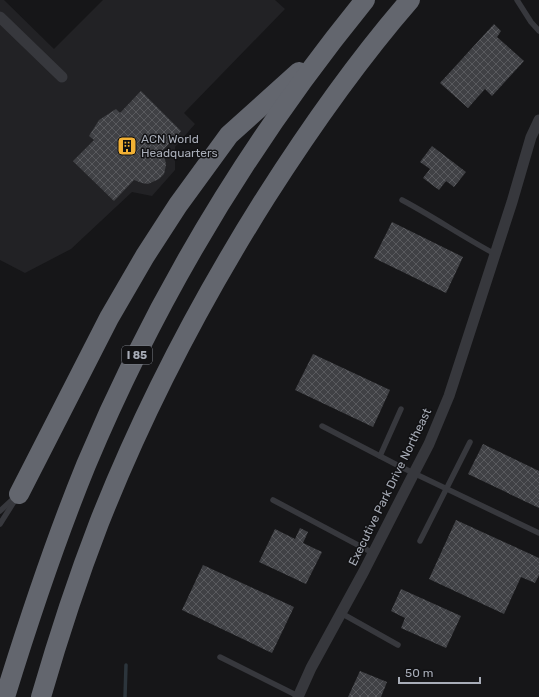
<svg xmlns="http://www.w3.org/2000/svg" width="539" height="697" viewBox="0 0 539 697" font-family="Rubik,sans-serif">
  <style>
    .built { fill: #222225 }
    .lines { fill: none; stroke-linecap: round; stroke-linejoin: round }
    .stream { stroke: #2c353c; stroke-width: 3.5 }
    .building { fill: url(#building-cross-hatch) }
    .lane { stroke: #37383d; stroke-width: 5.5 }
    .street { stroke: #37383d; stroke-width: 11 }
    .highway { stroke: #63666e; stroke-width: 20 }
    .labels { text-anchor: middle; stroke-width: 3; stroke-linejoin: round; paint-order: stroke }
    .shield { fill: #111113; stroke: #7b7e86; stroke-width: 1 }
    .shield-label { font-size: 11px; font-weight: bold; fill: #a8adb8 }
    .poi-label { font-size: 12px; fill: #a8adb8; stroke: #111113; text-anchor: start }
    .street-label { font-size: 12px; fill: #a8adb8; stroke: #111113 }
  </style>
  <defs>
    <pattern id="building-cross-hatch" width="8" height="8" patternUnits="userSpaceOnUse"><rect width="8" height="8" fill="#404145"/><path d="M0 0l8 8M0 8l8-8" fill="none" stroke="#595a5e"/></pattern>
  </defs>
  <rect width="100%" height="100%" fill="#161618"/>
  <polygon class="built" points="0,0 4,0 54,49 103,0 275,0 285,9 184,113 195,124 175,147 175,170 152,196 132,192 71,249 25,273 0,260"/>
  <g class="lines">
    <polyline class="stream" points="125,697 126,665"/>
  </g>
  <g class="building">
    <polygon points="494,24 501,31 497,37 524,61 492,96 485,89 468,108 440,83"/>
    <polygon points="141,91 181,131 161,152 165,159 166,165 164,174 159,179 148,184 142,183 134,180 114,201 73,161 94,140 89,136 99,120 116,109 120,113"/>
    <polygon points="432,146 466,172 454,187 446,181 439,190 423,178 430,169 420,162"/>
    <polygon points="392,222 463,257 446,293 374,258"/>
    <polygon points="313,354 390,390 373,427 295,390"/>
    <polygon points="483,444 539,471 539,508 468,474"/>
    <polygon points="456,520 539,558 539,575 535,583 521,577 504,614 429,579"/>
    <polygon points="300,528 308,532 303,543 322,552 306,584 259,562 275,529 295,539"/>
    <polygon points="203,565 294,607 272,653 182,610"/>
    <polygon points="401,589 461,616 446,648 401,628 405,618 391,611"/>
    <polygon points="360,671 387,682 381,697 348,697"/>
  </g>
  <g class="lines">
    <g class="lane">
      <polyline points="517,0 531,22 539,31"/>
      <path d="M402 200C434 217 463 237 495 254"/>
      <polyline points="322,426 401,467 539,533"/>
      <polyline points="380,456 401,409"/>
      <polyline points="273,500 373,553"/>
      <polyline points="0,511 13,499"/>
      <polyline points="0,524 17,497"/>
      <polyline points="420,541 470,442"/>
      <polyline points="341,613 398,645"/>
      <polyline points="220,657 298,696"/>
    </g>
    <g class="street">
      <polyline points="0,17 62,77"/>
      <polyline points="298,697 311,668 364,571 414,473 429,444 449,396 512,202 531,137 539,120"/>
    </g>
    <g class="highway">
      <polyline points="19,494 109,318 145,256 178,205 229,135 299,72"/>
      <path d="M5 697C29 619 55 541 86 465 156 298 251 140 365 0"/>
      <path d="M41 697C58 638 77 580 99 523 144 409 201 300 266 197 310 128 357 61 410 0"/>
    </g>
  </g>
  <defs>
    <g id="building-square" transform="scale(1)"><rect x="-9" y="-9" width="18" height="18" rx="4" fill="#f2b134" stroke="#111113"/><path d="M-4-6H4V6H1V3H-1V6H-4ZM-2.5-4.3h1.7v1.8h-1.7ZM.8-4.3h1.7v1.8H.8ZM-2.5-1h1.7V.8h-1.7ZM.8-1h1.7V.8H.8Z" fill="#111"/></g>
  </defs>
  <g fill-rule="evenodd">
    <use href="#building-square" x="127" y="146"/>
  </g>
  <g class="labels">
    <rect class="shield" x="122" y="346" width="30" height="18" rx="3"/>
    <g class="shield-label">
      <text x="137" y="359">I 85</text>
    </g>
    <g class="poi-label">
      <text x="141" y="143">ACN World<tspan x="141" dy="14">Headquarters</tspan></text>
    </g>
    <g class="street-label">
      <text transform="translate(390 487) rotate(-64)" y="4">Executive Park Drive Northeast</text>
    </g>
  </g>
  <path d="M399 677v6h81v-6" fill="none" stroke="#a8adb8" stroke-width="2"/>
  <text x="405" y="677" font-size="12" fill="#a8adb8" stroke="#111113" stroke-width="3" paint-order="stroke">50 m</text>
</svg>
